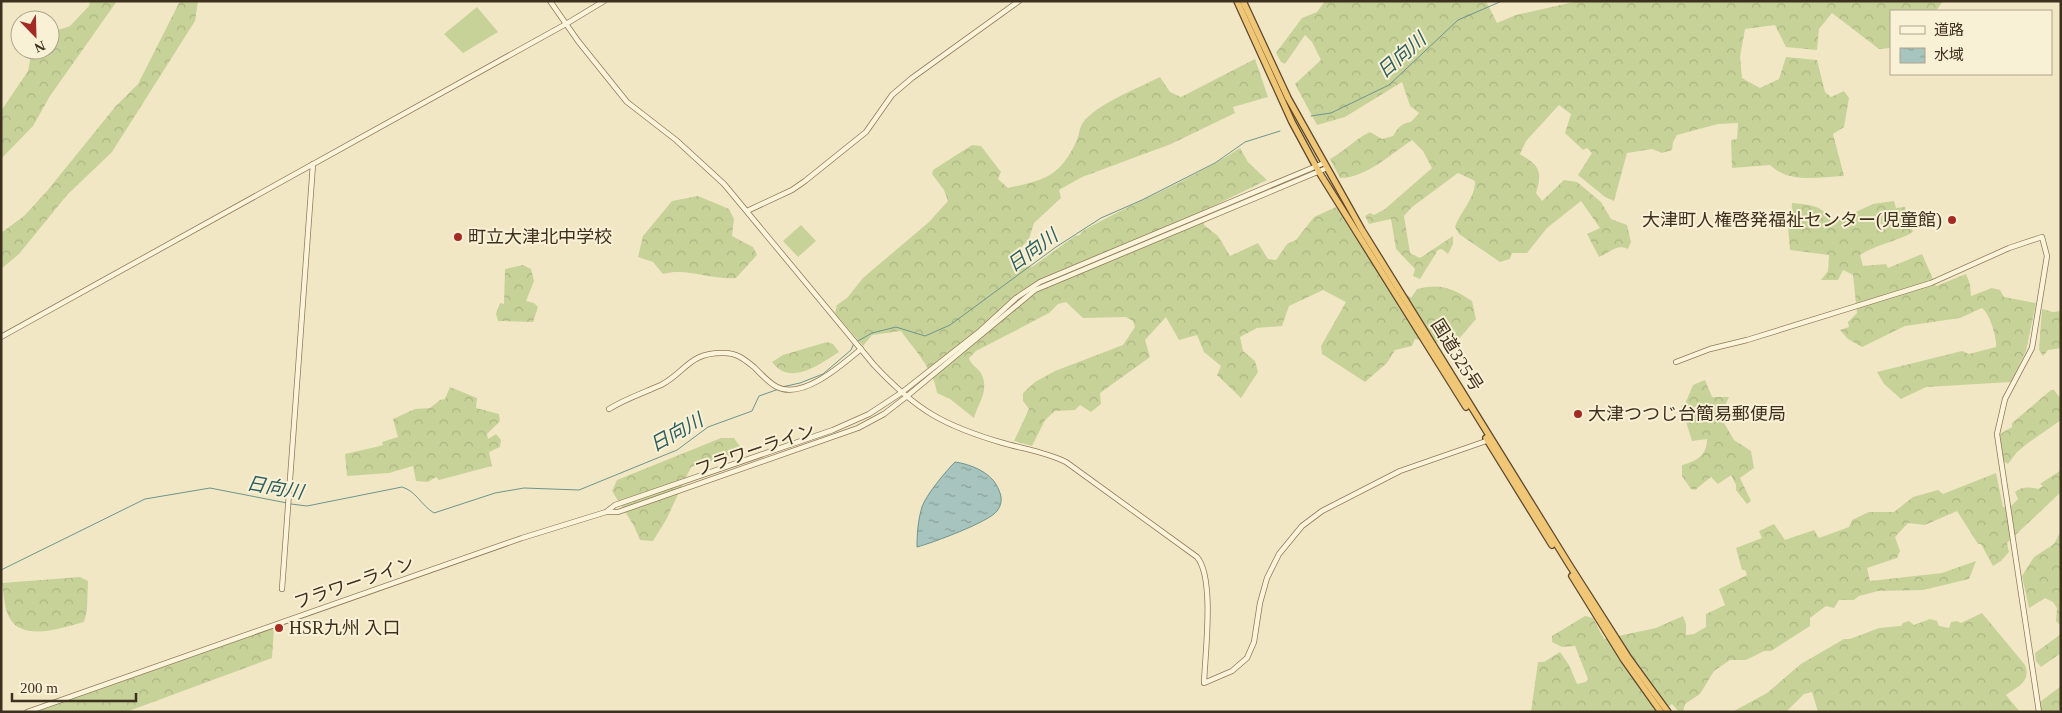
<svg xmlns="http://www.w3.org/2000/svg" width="2062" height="713" viewBox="0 0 2062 713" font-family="'Times New Roman','Noto Sans JP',serif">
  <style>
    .grass { fill: #c7d298 }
    .forest { fill: url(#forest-crowns) }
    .water { fill: url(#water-ripples); stroke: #6d958d }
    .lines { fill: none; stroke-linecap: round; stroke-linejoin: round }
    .stream { stroke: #6d958d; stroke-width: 1 }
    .tertiary-casing { stroke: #8f7959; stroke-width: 6 }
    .trunk-casing { stroke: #5d472d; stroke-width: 8 }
    .tertiary { stroke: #fcf4da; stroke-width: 4.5 }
    .trunk { stroke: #efc776; stroke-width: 5.5 }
    .poi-dot { fill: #a42b24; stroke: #f9f1d6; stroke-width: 2 }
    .labels { text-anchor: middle; stroke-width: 4; stroke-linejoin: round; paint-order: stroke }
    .poi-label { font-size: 18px; fill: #3e301e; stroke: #f9f1d6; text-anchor: start }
    .street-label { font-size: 18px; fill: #3e301e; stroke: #f9f1d6 }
    .water-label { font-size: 19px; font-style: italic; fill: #2c5f5f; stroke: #f9f1d6 }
  </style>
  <defs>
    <pattern id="forest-crowns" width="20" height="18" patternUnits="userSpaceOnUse" patternTransform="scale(1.25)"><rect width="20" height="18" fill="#c7d298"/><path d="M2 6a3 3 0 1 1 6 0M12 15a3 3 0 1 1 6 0" fill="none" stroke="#acb583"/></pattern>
    <pattern id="water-ripples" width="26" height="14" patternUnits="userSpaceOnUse" patternTransform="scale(1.25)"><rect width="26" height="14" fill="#a7c5be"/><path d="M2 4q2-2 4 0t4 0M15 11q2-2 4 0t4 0" fill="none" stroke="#89a09a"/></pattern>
  </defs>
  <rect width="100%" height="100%" fill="#f2e7c5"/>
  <g class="grass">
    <polygon points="477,7 498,32 463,53 444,34"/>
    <polygon points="801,225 816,241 798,257 783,241"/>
  </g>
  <g class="forest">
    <polygon points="90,1 117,1 50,96 33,126 1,159 1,111 28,71 32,50 50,50 50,33 70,26 89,6"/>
    <polygon points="180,1 198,1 195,21 112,152 67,195 19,254 1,269 1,233 24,216 47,191 115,107 138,84"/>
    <path d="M1325 1H1486L1497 23 1516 15 1578 1H1943L1936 11H1891V48L1879 49 1832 13 1819 29 1817 50 1786 47 1775 25 1745 29 1740 57 1742 78 1760 88 1779 79 1786 57 1817 60 1825 92 1831 97 1844 91 1849 98 1844 127 1833 134 1844 176C1818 177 1790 184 1770 165L1732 168 1731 140 1737 139 1738 123 1718 124 1677 135 1673 142 1672 150 1662 153 1652 149 1627 153 1614 201 1605 197 1578 175 1592 153 1587 148 1583 150 1565 133 1571 114 1559 105 1526 141 1520 154C1539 166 1543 170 1536 193L1542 201 1564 180 1577 182 1601 202 1611 219 1627 225 1631 242 1628 249C1616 243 1610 253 1599 257L1587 234 1600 228 1581 201 1547 228 1527 253H1512L1510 259 1500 262 1459 234 1455 227C1461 210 1475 199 1475 181L1458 173 1412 207 1404 216 1410 253 1420 258 1453 236V244L1448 254 1442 249 1438 250 1420 279 1413 276 1415 269 1396 249 1391 219 1369 224 1365 216 1370 213 1374 215 1385 209 1432 168 1423 151 1412 140C1391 154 1366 178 1340 178L1330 159C1345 151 1355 139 1370 132L1382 139 1393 136C1398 128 1401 123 1411 122L1419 113 1410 106 1402 82 1345 117 1317 125 1295 84 1321 60 1312 42 1305 35 1285 64 1281 62 1276 53 1302 18 1317 12Z"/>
    <path d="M1255 59 1268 97 1233 107 1235 113 1171 144 1082 177 1059 190 1061 198 1034 223 1029 239 1019 250 1026 266 1032 267 1075 236 1080 235 1081 232C1133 202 1190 181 1240 148L1248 162 1267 180 1205 210 1204 225 1218 236 1230 256 1258 243 1268 259 1276 260 1287 244 1296 240 1314 217 1336 207 1376 270 1411 298 1417 289C1441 283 1452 288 1472 301L1476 319 1457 341 1441 343 1415 339 1412 346 1395 350 1387 363 1365 382 1322 354 1321 346 1346 302 1323 290 1289 306 1282 326 1257 328 1240 337 1243 351 1255 361 1258 372 1241 398 1217 375 1221 366 1204 352 1197 335 1179 340 1166 317 1145 340 1150 357 1100 393 1101 404 1091 412 1080 405 1075 410 1055 411 1045 420 1032 446 1014 441 1029 409 1023 401V393L1035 382 1055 371 1123 345 1135 327 1133 321 1126 317 1083 318 1066 302 1058 304 1049 313 976 351 969 358C971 365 977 367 981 373 990 391 978 403 974 418L950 399 937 393C934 370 914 349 901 331L872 335 863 346 835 313 837 305 847 298 863 278 929 222 948 201 944 190 932 174 933 170 972 145 981 146 1001 172 998 179 1008 188C1043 180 1059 178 1076 142 1079 137 1079 129 1082 124 1095 104 1139 88 1160 77L1170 92 1181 97Z"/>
    <path d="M698 196 729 209 734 219 732 236 753 247 757 255 736 278C710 280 687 267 663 274L653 262 638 257 643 236 672 201Z"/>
    <path d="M1894 201 1896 208 1905 207 1913 232C1896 242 1877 244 1860 255L1863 266 1886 264 1888 268 1922 254 1936 286 1966 274 1970 284 1971 296 1992 288 2000 290 2004 297 2036 303 2026 351 2011 382 1926 387 1901 399 1884 384 1877 372 1962 351 1969 354 1996 347C1997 338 1990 314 1982 308L1960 318 1905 326 1862 347 1848 339 1840 330 1849 327 1848 322 1857 313 1853 275 1843 270 1838 280H1821L1828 271 1829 255 1790 250 1788 227 1791 223 1792 203C1812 205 1823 205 1832 223L1873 204Z"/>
    <polygon points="523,265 531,269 534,281 526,301 534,303 538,307 533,322 498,321 496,314 500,303 504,304 505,269"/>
    <polygon points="2042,309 2053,312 2061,311 2061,348 2048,350 2043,356 2039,350"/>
    <path d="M827 342 833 344 839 352C820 364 790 387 772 362L783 355Z"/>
    <path d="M1705 380 1712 397H1729L1720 416 1734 440 1751 451 1754 468 1740 478 1751 501 1747 504 1736 490V485L1731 475 1718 484 1711 477 1695 490 1691 489 1682 476V465C1697 461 1707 455 1707 439L1692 441 1681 406 1685 404 1693 385Z"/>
    <polygon points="450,387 477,398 476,408 499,414 500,421 487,434 488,439 496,434 501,440 500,447 489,452 492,466 439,480 436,477 428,482 416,481 413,466 389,473 347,476 345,454 380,446 383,445 382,442 398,437 393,419 415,409 430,408 440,400 445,399"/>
    <polygon points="2051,390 2054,390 2061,399 2061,420 2028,443 2017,452 2008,464 2003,461 2000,434 2012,427 2012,423"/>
    <polygon points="721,438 734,438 741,448 736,454 691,467 666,520 653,541 640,540 634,526 612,491 617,480"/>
    <path d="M2061 470V492L2007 543 2009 552 2001 561 1993 566 1981 544H1978L1957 511 1925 525 1908 523 1895 537 1900 551 1897 558 1867 568 1870 581 1942 573 1976 561 1969 579 1923 590 1878 591 1859 596 1854 600H1839L1834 608 1826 606 1810 618V626L1771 651H1764L1746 660H1730L1714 671 1700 694 1685 704 1683 712H1679L1672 704 1662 712H1531L1538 662H1544L1560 652 1569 665 1577 684 1586 682 1588 679 1575 646 1562 647 1552 642V636L1585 616 1593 618 1604 639 1656 628 1683 616 1686 624V635L1694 634 1706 627V614L1725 605 1719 589 1747 575 1745 570H1742L1736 548 1762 538 1759 531 1774 524 1785 540 1814 530 1819 538 1849 527 1852 520 1869 512H1894L1913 497 1938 490 1943 494 1996 473 2003 507H2010L2018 499 2015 492C2021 486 2031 487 2038 489L2043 486 2040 484Z"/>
    <polygon points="2061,531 2061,626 2056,621 2057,608 2053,602 2045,598 2029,608 2022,576 2034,557 2054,544"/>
    <path d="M80 577 88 581 87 610 84 622C64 627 22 643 9 617 4 608 4 593 2 583Z"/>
    <path d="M1982 613 2025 665C2031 682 2019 686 2006 695L2020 712H1818L1812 692 1804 694 1786 712 1734 711 1767 693 1801 664 1844 639H1850L1879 628 1901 626 1903 623 1909 621 1914 625 1930 619 1937 621 1939 626 1949 628 1951 622 1957 621 1961 623Z"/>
    <polygon points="274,628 272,658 126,712 36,712"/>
    <polygon points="2061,634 2061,653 2041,667 2036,661 2035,653"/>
    <polygon points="2061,686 2061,712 2042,712 2040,702"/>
  </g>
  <path class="water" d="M955 462C970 464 990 472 997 486 1001 494 1004 502 997 511 989 522 932 543 917 547 917 534 918 520 922 507 926 495 946 471 955 462Z"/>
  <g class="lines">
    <g class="stream">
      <polyline points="1311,116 1331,113 1389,85 1458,20 1502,1"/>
      <polyline points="858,341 872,333 896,327 925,336 950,325 1056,247 1101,218 1142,200 1215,163 1245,142 1280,131"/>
      <polyline points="782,387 800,383 823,374 851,350 854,343"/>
      <path d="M291 504 307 506 402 487C416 491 421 505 434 513L495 493 524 488 579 490 677 450 708 427 752 411 759 396 779 389"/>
      <polyline points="1,570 145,499 210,488 287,503"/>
    </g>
    <g class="tertiary-casing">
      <g id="tertiary">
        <path d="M550 1 578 41 627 102 676 140 724 184 874 365C916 410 944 426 1003 443 1024 449 1046 452 1066 462L1197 557C1215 578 1205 654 1204 683L1232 671 1247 658 1254 642 1260 603 1267 578 1279 554 1302 526 1322 511 1400 471 1489 440"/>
        <polyline points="747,211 792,190 805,181 866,132 892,95 912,78 1019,1"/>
        <polyline points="1,337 566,24 604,1"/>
        <polyline points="1676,362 1710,349 1747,340 1931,283 2009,248 2042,237 2047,256 2032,348 2005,399 1997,434 2039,712"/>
        <path d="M609 409C625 399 643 393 661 385 686 372 689 352 724 353 737 353 744 359 754 367 761 374 769 383 777 387 803 400 843 364 861 349"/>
        <polyline points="607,512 618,512 858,428 884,414 906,397 1035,290 1327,168"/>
        <polyline points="282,589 313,164"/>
        <polyline points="27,712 522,538 606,512 615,505 833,430 869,414 901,393 980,331 1016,298 1040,282 1324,163"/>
      </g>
    </g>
    <g class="trunk-casing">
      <g id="trunk">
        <polyline points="1237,1 1292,122 1319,172 1466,407"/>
        <polyline points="1243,1 1288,98 1362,230 1570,566 1628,657 1668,712"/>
        <polyline points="1486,438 1552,545"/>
        <polyline points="1572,576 1624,660 1661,712"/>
      </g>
    </g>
    <use href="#tertiary" class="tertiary"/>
    <use href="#trunk" class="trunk"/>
  </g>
  <g class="poi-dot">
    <circle cx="1952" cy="220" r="5"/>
    <circle cx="458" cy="237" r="5"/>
    <circle cx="1578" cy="414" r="5"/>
    <circle cx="279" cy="628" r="5"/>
  </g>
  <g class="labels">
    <g class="poi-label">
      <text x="1942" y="226" text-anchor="end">大津町人権啓発福祉センター(児童館)</text>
      <text x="468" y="243">町立大津北中学校</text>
      <text x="1588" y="420">大津つつじ台簡易郵便局</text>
      <text x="289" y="634">HSR九州 入口</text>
    </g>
    <g class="street-label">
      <text transform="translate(1457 355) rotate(58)" y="6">国道325号</text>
      <text transform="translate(755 450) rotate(-19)" y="6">フラワーライン</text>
      <text transform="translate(354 583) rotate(-19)" y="6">フラワーライン</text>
    </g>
    <g class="water-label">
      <text transform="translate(1401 55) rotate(-41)" y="7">日向川</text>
      <text transform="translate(1032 250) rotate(-36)" y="7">日向川</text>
      <text transform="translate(676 432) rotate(-29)" y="7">日向川</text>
      <text transform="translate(275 487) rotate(10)" y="7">日向川</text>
    </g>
  </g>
  <rect width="2062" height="713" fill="none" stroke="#3e301e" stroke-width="5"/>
  <rect x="1890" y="10" width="162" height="65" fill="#f9f1d6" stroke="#aea48c"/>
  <rect x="1900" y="26" width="25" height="8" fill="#fcf4da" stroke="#aea48c"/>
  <text x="1934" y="35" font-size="15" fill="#3e301e">道路</text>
  <rect x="1900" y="48" width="25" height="15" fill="url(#water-ripples)" stroke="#aea48c"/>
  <text x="1934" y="60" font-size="15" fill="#3e301e">水域</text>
  <g transform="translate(35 35) rotate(157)"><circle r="24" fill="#f9f1d6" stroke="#aea48c"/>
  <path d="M0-4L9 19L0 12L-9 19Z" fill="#a42b24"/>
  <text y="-8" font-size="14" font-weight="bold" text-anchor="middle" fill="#3e301e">N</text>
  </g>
  <path d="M12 693v8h124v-8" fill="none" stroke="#3e301e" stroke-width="2.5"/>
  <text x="20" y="693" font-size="15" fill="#3e301e" stroke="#f9f1d6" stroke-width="4" paint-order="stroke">200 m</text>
</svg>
